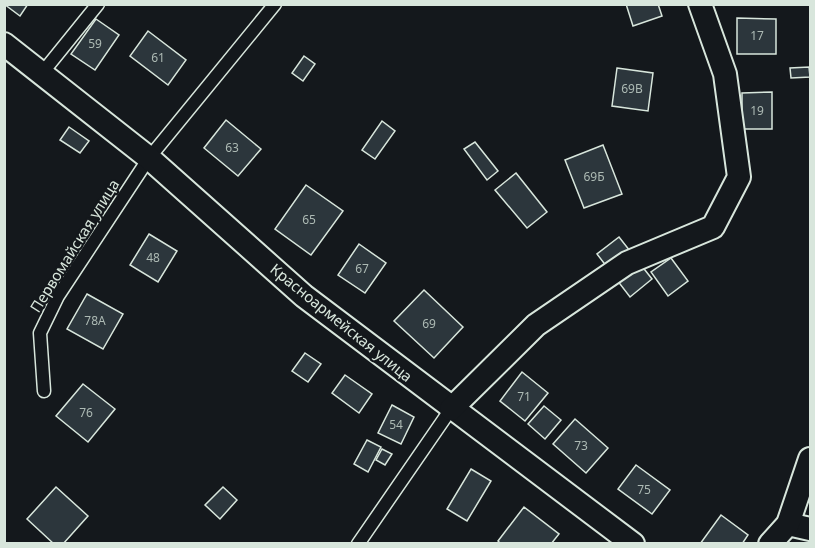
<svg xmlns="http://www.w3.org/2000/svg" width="815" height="548" viewBox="0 0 815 548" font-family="'Noto Sans',sans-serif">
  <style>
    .building { fill: #2c363c; stroke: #d8e6dc; stroke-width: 1.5 }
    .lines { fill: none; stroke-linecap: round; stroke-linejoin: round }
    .service-casing { stroke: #d8e6dc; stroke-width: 15 }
    .minor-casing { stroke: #d8e6dc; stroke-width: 26 }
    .service { stroke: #14181c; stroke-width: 12 }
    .minor { stroke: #14181c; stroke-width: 22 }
    .labels { text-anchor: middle; stroke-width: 4.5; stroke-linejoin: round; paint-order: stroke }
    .number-label { font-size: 12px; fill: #adbab4 }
    .street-label { font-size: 15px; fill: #d8e6dc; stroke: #14181c }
  </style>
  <rect width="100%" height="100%" fill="#14181c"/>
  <g class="building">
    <polygon points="4,4 28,4 20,16"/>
    <polygon points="626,4 658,4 662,16 633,26"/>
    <polygon points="737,18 776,19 776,54 737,54"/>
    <polygon points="96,19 119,35 95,70 71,54"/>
    <polygon points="148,31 186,60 168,85 130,56"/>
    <polygon points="304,56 315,64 303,81 292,73"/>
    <polygon points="809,67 810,77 791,78 790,68"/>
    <polygon points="617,68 653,73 648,111 612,106"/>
    <polygon points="772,92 772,129 742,129 742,93"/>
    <polygon points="226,120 261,149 238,176 204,148"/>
    <polygon points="382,121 395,131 375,159 362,150"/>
    <polygon points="69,127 89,141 80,153 60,140"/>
    <polygon points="475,142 498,171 487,180 464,149"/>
    <polygon points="603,145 622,194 584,208 565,160"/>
    <polygon points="516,173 547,212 527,228 495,190"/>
    <polygon points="306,185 343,211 311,255 275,229"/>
    <polygon points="149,234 177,251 158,282 130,265"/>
    <polygon points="619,237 652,279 630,297 597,254"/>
    <polygon points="359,244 386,263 365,293 338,275"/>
    <polygon points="671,258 688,281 668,296 651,272"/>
    <polygon points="424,290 463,327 434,358 394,321"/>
    <polygon points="87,294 123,314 103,349 67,329"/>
    <polygon points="305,353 321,364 308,382 292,371"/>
    <polygon points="522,372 548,393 525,421 500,401"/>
    <polygon points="345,375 372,394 359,413 332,393"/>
    <polygon points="83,384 115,409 88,442 56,416"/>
    <polygon points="392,405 414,417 401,444 378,433"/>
    <polygon points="544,406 561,420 545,439 528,424"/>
    <polygon points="575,419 608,448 586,473 553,444"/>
    <polygon points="367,440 381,447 368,472 354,464"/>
    <polygon points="382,449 392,454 385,465 376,460"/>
    <polygon points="636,465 670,490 652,514 618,489"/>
    <polygon points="471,469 491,481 467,521 447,509"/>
    <polygon points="56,487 88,516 63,544 54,544 27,519"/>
    <polygon points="223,487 237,500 220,519 205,505"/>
    <polygon points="524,507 559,534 551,544 501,544 498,541"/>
    <polygon points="721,515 748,535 742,544 700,544"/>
  </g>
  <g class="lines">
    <g class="service-casing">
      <g id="service">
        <polyline points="43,72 98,4"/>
        <polyline points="44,391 40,333 58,296 149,158 275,4"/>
        <polyline points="358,544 451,409"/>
      </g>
    </g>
    <g class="minor-casing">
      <g id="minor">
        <polyline points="4,44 149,158 304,296 633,544"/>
        <polyline points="451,409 536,325 627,263 713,227 739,177 725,74 700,4"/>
        <polyline points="788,524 810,529"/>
        <polyline points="770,544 788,524 810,459"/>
      </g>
    </g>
    <use href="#service" class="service"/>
    <use href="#minor" class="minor"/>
  </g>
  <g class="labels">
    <g class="number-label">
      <text x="757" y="40">17</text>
      <text x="95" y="48">59</text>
      <text x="158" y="62">61</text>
      <text x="632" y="93">69В</text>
      <text x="757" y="115">19</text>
      <text x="232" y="152">63</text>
      <text x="594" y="181">69Б</text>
      <text x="309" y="224">65</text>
      <text x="153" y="262">48</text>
      <text x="362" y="273">67</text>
      <text x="95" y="325">78А</text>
      <text x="429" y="328">69</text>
      <text x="524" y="401">71</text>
      <text x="86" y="417">76</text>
      <text x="396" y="429">54</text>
      <text x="581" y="450">73</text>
      <text x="644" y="494">75</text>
    </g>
    <g class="street-label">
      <text transform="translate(75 246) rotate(-58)" y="5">Первомайская улица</text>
      <text transform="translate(341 323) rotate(39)" y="5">Красноармейская улица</text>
    </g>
  </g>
  <rect width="815" height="548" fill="none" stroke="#d8e6dc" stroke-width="12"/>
</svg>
